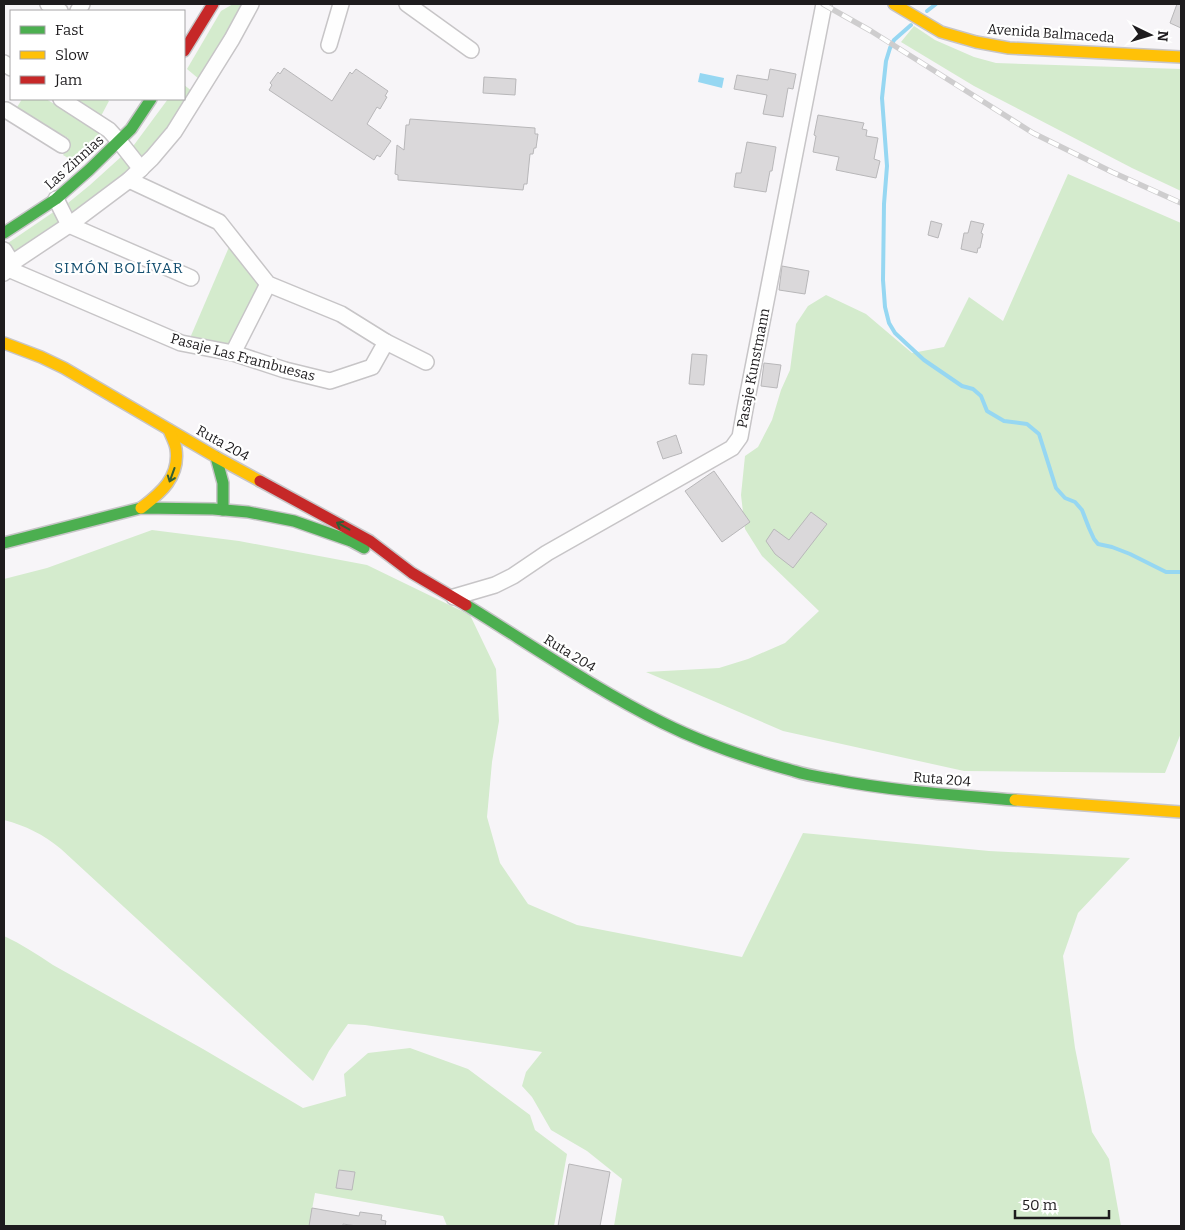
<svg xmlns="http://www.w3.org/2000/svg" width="1185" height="1230" viewBox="0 0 1185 1230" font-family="Bitter,serif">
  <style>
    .green { fill: #d4ebcd }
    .water { fill: #96d7f2 }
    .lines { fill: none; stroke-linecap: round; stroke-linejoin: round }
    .stream { stroke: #96d7f2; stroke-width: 4 }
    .building { fill: #dad8da; stroke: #b8b7b9 }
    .street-casing { stroke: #c7c5c7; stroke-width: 18 }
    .fast-casing { stroke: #c7c5c7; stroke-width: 14 }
    .slow-casing { stroke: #c7c5c7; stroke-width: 14 }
    .jam-casing { stroke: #c7c5c7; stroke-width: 14 }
    .street { stroke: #fefefe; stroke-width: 15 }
    .fast { stroke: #4caf50; stroke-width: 11 }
    .slow { stroke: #ffc107; stroke-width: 11 }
    .jam { stroke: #c62828; stroke-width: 11 }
    .rail-casing { stroke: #cecdce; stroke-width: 5.5 }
    .rail { stroke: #fff; stroke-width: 4; stroke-dasharray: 11; stroke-linecap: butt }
    .oneway { stroke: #335e34 }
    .labels { text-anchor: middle; stroke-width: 4.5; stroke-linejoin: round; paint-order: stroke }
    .street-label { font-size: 14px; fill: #1e1c1e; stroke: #fff }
    .neighbourhood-label { font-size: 15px; letter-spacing: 1px; fill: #144f70; stroke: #fff }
  </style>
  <rect width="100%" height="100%" fill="#f7f5f8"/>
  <g class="green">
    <polygon points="233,4 247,4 199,79 187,69 221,11"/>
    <polygon points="914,26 935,40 974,57 996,63 1181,69 1181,191 1132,168 974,86 901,42"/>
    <polygon points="184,85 192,91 163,136 141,159 131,149 168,99 184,99"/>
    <path d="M22 99H46L101 132C104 151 92 155 78 164L63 155 68 147V138L16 109Z"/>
    <polygon points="74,99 106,99 109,101 101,116"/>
    <polygon points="122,156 132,167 113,184 74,215 68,203 90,185"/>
    <polygon points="1068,174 1181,223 1181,733 1165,773 964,771 783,731 646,672 719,668 748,659 785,643 819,611 762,556 745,529 741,495 745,456 758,447 772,420 781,390 790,370 796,324 808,306 826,295 866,314 912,353 944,347 969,297 1003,321"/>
    <polygon points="55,211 61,224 15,255 8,243"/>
    <polygon points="229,247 260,285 230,346 190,338"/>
    <path d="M152 530 239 541 367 565 470 615 496 669 499 721 492 762 487 817 500 863 528 904 577 925 742 957 803 833 989 851 1130 858 1078 913 1063 956 1075 1048 1092 1132 1109 1159 1121 1226H614L622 1179 587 1151 551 1130 532 1097 522 1086 526 1072 542 1052 365 1025 348 1024 329 1051 313 1081 61 849C43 834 26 826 4 820V579L47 568Z"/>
    <path d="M4 936C21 944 37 954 53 965L203 1049 303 1108 346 1096 344 1074 368 1053 410 1048 468 1069 530 1115 535 1130 567 1154 554 1226H447L443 1216 315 1193 309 1226H4Z"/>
  </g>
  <polygon class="water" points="700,73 724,78 722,88 698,82"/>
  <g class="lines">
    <g class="stream">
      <polyline points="927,11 936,4"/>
      <polyline points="911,25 894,40 890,48 886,61 882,98 887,166 884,204 883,280 885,307 889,323 895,333 924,360 962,386 973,389 981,396 987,411 1004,421 1027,424 1039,434 1056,488 1065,498 1075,502 1082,510 1089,528 1094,539 1098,544 1112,547 1130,554 1166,572 1181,572"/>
    </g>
  </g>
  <g class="building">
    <polygon points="1177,4 1181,4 1181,28 1170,23"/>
    <polygon points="284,68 332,101 350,72 352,74 356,69 388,91 385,96 387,97 380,109 377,107 367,124 391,141 380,157 377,155 374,160 269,90 272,85 270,83 278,72 280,74"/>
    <polygon points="770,69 796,74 793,89 788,88 783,117 763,114 767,95 734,89 737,75 768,80"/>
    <polygon points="484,77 516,79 515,95 483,93"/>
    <polygon points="818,115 864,123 862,129 867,130 866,136 878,138 874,159 880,161 876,178 836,170 839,157 813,152 816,136 814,135"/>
    <polygon points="410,119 535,128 535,134 538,134 536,148 534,148 533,154 530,154 527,184 524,184 523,190 398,180 398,175 395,174 397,145 404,150 406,125 409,125"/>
    <polygon points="747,142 776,147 772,171 770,171 766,192 734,187 736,173 741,173"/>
    <polygon points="931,221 942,224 938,238 928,235"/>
    <polygon points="971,221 984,224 981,233 983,234 980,248 978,248 977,253 961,249 964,233 968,233"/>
    <polygon points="782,266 809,271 805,294 779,290"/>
    <polygon points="692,354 707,355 704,385 689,384"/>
    <polygon points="764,363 781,365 777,388 761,386"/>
    <polygon points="676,435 682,453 663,459 657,442"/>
    <polygon points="714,471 750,522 722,542 685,491"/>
    <polygon points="811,512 827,524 793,568 775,554 766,541 774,529 789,540"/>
    <polygon points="569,1164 610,1172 600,1226 558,1226"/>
    <polygon points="339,1170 355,1172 352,1190 336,1188"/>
    <polygon points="312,1208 359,1216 360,1212 382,1215 381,1220 386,1221 385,1226 357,1226 343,1224 343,1226 309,1226"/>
  </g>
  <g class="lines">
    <g class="street-casing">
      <g id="street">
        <polyline points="48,4 60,11"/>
        <polyline points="407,4 471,50"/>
        <polyline points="78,11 82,4"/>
        <polyline points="329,45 341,4"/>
        <polyline points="4,63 11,68"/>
        <polyline points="61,99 109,130 119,141 141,169"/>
        <polyline points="6,110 62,145"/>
        <polyline points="129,180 219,222 268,284 341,314 386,342 426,362"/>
        <polyline points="56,199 69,225 191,278"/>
        <polyline points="4,250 12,263"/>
        <polyline points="6,268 181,343 233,353 285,370 330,381 372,367 386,342"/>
        <polyline points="4,273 6,268 12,263 69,225 129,180 152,158 174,132 232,39 251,4"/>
        <polyline points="233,353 268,284"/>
        <polyline points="454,597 495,585 513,576 547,553 732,448 740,437 745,409 824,4"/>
      </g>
    </g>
    <g class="fast-casing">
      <g id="fast">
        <polyline points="4,233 56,199 89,170 131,129 151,99"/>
        <polyline points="216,457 223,483 223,510"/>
        <polyline points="4,543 141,508 213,509 248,512 294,521 351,541 364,548"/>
        <path d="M466 605C531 645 595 689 663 723 705 744 750 759 794 771 806 775 819 777 831 779 892 791 953 795 1015 800"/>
      </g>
    </g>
    <g class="slow-casing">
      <g id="slow">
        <polyline points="894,4 941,32 976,42 1009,48 1181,57"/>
        <polyline points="4,343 41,357 64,368 216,457 260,481"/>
        <path d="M141 508C161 493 180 477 176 449 175 442 171 436 169 430"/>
        <polyline points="1015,800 1181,812"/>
      </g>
    </g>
    <g class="jam-casing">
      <g id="jam">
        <polyline points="184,51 213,4"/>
        <polyline points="260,481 370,541 412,573 466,605"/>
      </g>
    </g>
    <use href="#street" class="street"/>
    <use href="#fast" class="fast"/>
    <use href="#slow" class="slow"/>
    <use href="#jam" class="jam"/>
    <g class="rail-casing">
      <polyline id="rail" points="823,4 871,31 1033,133 1112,172 1181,203"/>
    </g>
    <use href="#rail" class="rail"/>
  </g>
  <defs><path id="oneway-shaft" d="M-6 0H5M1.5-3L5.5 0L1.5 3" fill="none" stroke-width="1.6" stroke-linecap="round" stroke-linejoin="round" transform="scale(1.25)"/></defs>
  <g class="oneway">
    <use href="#oneway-shaft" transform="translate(172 475) rotate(110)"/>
    <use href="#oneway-shaft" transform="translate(343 526) rotate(-151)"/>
  </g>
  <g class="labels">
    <g class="street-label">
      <text transform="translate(1051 33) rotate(4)" y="5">Avenida Balmaceda</text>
      <text transform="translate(74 162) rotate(-42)" y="5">Las Zinnias</text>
      <text transform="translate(243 357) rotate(15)" y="5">Pasaje Las Frambuesas</text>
      <text transform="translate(753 368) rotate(-79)" y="5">Pasaje Kunstmann</text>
      <text transform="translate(223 443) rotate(29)" y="5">Ruta 204</text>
      <text transform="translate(570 653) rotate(32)" y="5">Ruta 204</text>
      <text transform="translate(942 779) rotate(5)" y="5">Ruta 204</text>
    </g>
    <g class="neighbourhood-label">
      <text x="119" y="273">SIMÓN BOLÍVAR</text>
    </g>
  </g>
  <rect width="1185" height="1230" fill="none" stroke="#1e1c1e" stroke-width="10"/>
  <rect x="10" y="10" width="175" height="90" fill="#ffffff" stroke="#a5a4a5"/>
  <rect x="20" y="26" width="25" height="8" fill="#4caf50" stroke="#a5a4a5"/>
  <text x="55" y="35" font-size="15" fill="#1e1c1e">Fast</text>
  <rect x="20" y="51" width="25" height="8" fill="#ffc107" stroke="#a5a4a5"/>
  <text x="55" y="60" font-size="15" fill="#1e1c1e">Slow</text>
  <rect x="20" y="76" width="25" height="8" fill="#c62828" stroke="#a5a4a5"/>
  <text x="55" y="85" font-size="15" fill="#1e1c1e">Jam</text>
  <g transform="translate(1150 35) rotate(95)" stroke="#ffffff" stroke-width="4" paint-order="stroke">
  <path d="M0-4L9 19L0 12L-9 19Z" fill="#1e1c1e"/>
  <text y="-8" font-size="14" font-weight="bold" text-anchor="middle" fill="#1e1c1e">N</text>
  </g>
  <path d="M1015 1210v8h94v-8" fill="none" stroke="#1e1c1e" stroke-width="2.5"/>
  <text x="1022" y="1210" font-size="15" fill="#1e1c1e" stroke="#ffffff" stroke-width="4" paint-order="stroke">50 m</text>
</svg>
